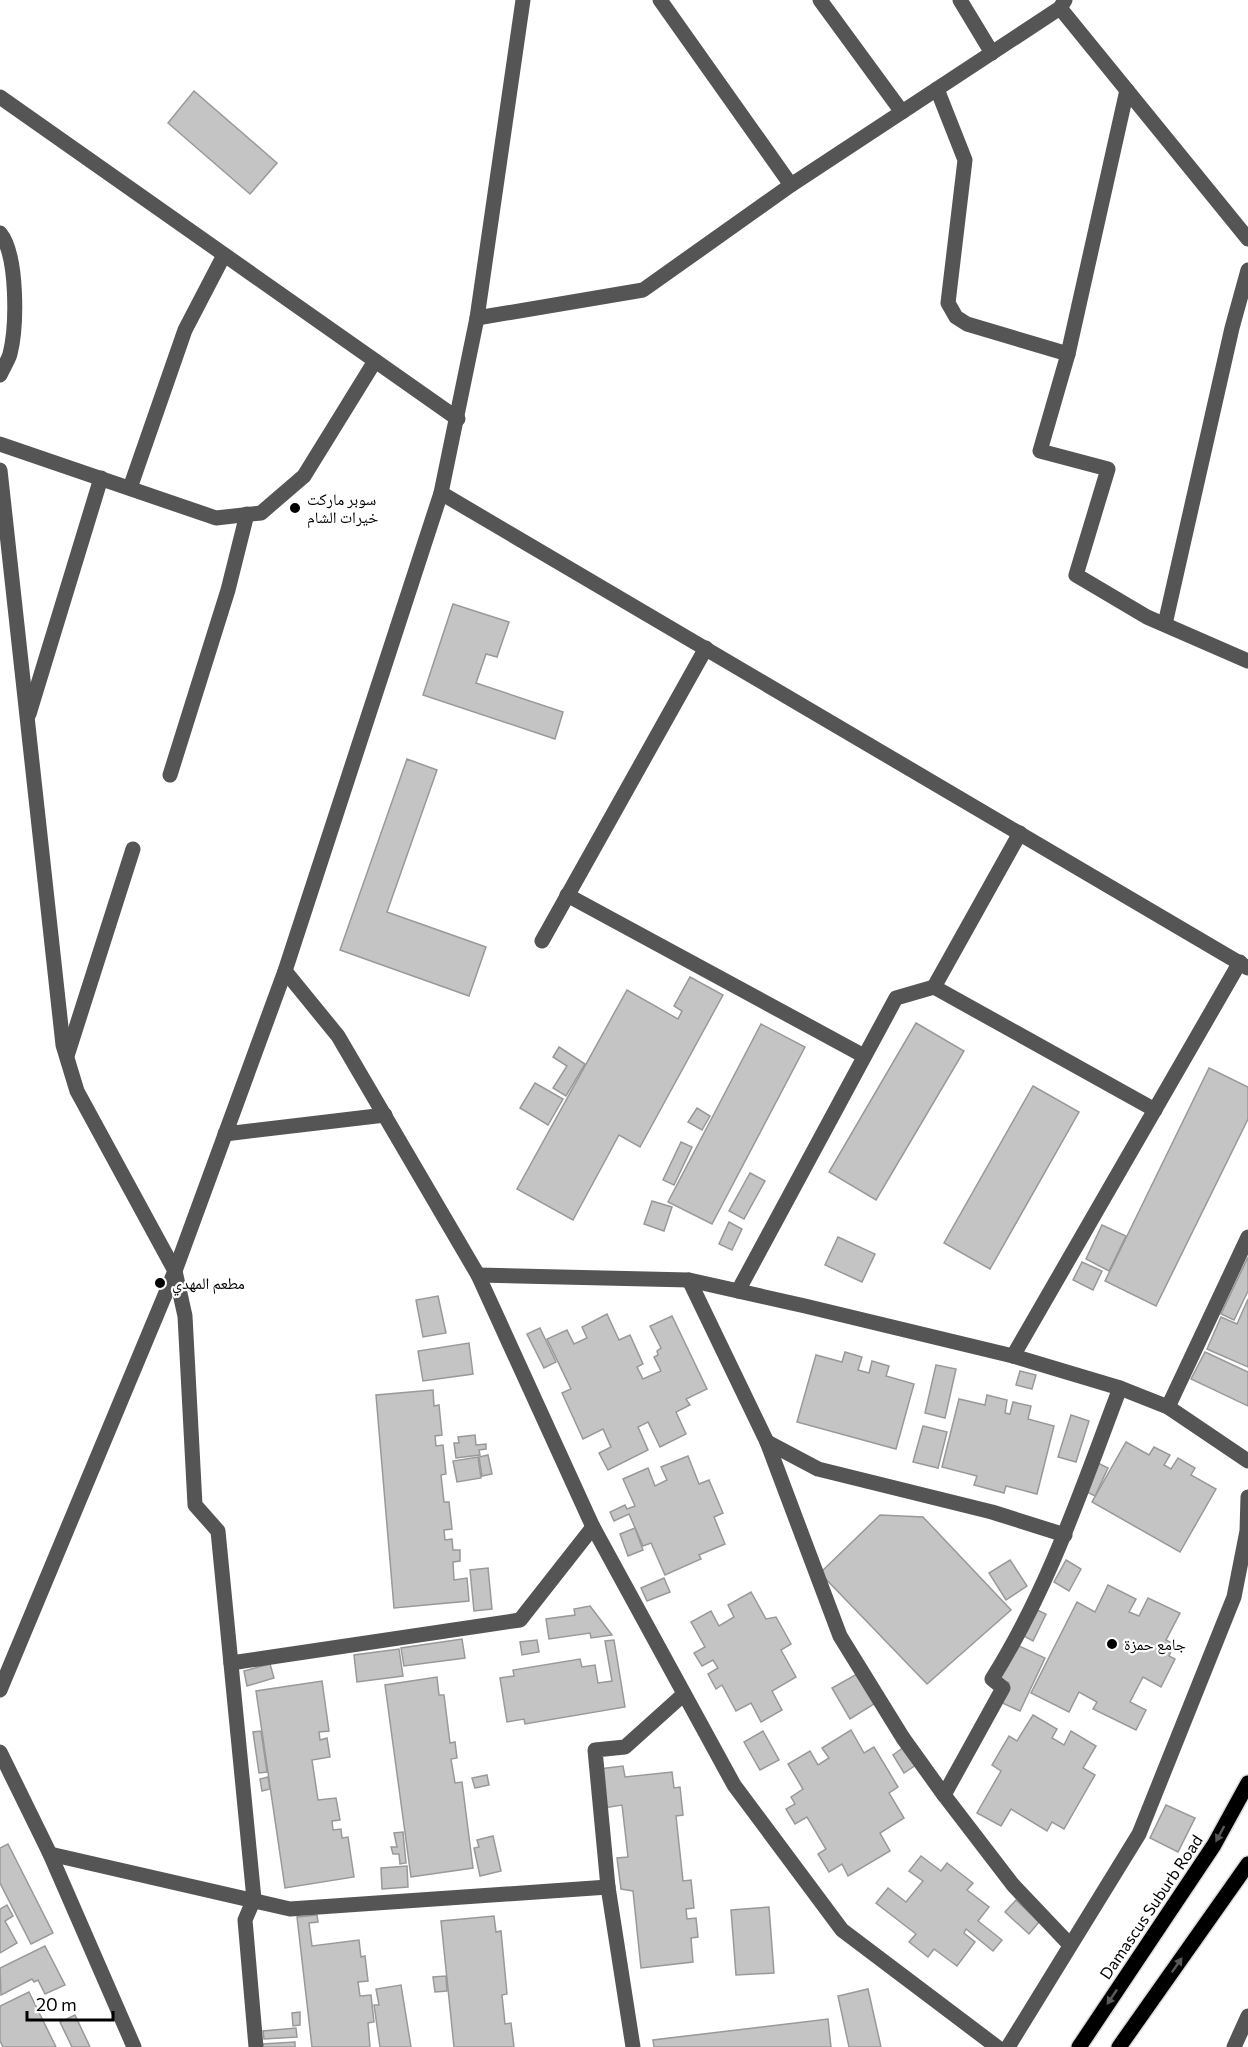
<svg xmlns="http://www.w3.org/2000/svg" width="1248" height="2047" viewBox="0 0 1248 2047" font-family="Commissioner,'Noto Naskh Arabic',sans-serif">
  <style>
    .building { fill: #c4c4c4; stroke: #999; stroke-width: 1.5 }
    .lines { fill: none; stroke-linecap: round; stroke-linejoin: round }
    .major-casing { stroke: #dbdbdb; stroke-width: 18 }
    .minor { stroke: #555; stroke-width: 15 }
    .major { stroke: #000; stroke-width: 15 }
    .oneway { fill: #595959 }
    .poi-dot { fill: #000; stroke: #fff; stroke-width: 2 }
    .labels { text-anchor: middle; stroke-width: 4.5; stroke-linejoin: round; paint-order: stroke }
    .poi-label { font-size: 16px; fill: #000; stroke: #fff; text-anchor: start }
    .street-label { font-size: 16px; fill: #000; stroke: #fff }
  </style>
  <rect width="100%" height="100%" fill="#fff"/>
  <g class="building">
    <polygon points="194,91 277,163 250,194 168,123"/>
    <polygon points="453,604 509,622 497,657 486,654 476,683 563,712 555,739 423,695"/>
    <polygon points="407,759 437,770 387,912 486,947 469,996 340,950"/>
    <polygon points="690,977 723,995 640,1147 619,1135 573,1220 517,1189 627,990 678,1019 682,1011 674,1006"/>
    <polygon points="916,1023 964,1051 876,1200 829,1172"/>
    <polygon points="761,1024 805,1047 712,1224 668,1202"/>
    <polygon points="559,1047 585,1064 566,1096 553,1088 567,1066 553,1057"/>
    <polygon points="1209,1068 1248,1087 1248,1119 1156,1306 1105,1281"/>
    <polygon points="535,1083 563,1099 548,1125 520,1108"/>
    <polygon points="1033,1086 1079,1112 990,1269 944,1243"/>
    <polygon points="697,1108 710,1116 702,1130 688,1122"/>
    <polygon points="681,1142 692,1147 674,1185 663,1180"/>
    <polygon points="750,1173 765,1181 744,1219 729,1211"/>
    <polygon points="652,1201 672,1207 664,1231 644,1224"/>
    <polygon points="729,1222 742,1229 732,1250 719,1244"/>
    <polygon points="1102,1225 1126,1236 1109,1271 1086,1259"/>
    <polygon points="838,1237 875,1254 862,1282 825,1265"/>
    <polygon points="1248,1257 1248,1291 1234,1320 1221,1314"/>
    <polygon points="1082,1262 1102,1271 1093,1290 1073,1280"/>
    <polygon points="438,1296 446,1333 423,1337 416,1300"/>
    <polygon points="1248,1299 1248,1367 1207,1349 1221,1317 1237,1324"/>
    <polygon points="607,1314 619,1340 630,1335 643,1364 637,1367 643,1379 661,1371 654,1357 658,1355 657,1351 661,1348 650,1326 672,1316 707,1389 686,1399 690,1405 676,1412 686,1434 660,1447 648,1422 638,1427 648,1450 608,1470 599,1453 611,1447 603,1429 583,1439 562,1393 571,1389 547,1339 567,1330 574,1344 587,1338 582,1327"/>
    <polygon points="540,1328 556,1362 544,1368 527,1334"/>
    <polygon points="469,1343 473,1374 423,1381 418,1351"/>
    <polygon points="845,1352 862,1357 858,1370 869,1373 872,1361 889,1366 886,1376 914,1384 896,1449 797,1422 816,1355 842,1362"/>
    <polygon points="1205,1352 1248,1372 1248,1406 1191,1379"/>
    <polygon points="936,1365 956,1369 945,1418 925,1413"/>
    <polygon points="1020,1371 1036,1375 1032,1389 1016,1385"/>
    <polygon points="433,1390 434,1406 439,1405 442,1435 435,1436 436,1446 443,1445 446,1474 441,1475 444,1502 449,1502 452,1529 444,1530 445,1540 452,1539 453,1550 460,1550 460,1561 453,1562 454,1580 467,1578 469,1601 394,1608 376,1395"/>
    <polygon points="987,1395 1007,1400 1005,1413 1010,1414 1013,1402 1031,1406 1028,1419 1054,1426 1037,1494 1006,1486 1004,1493 974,1485 977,1476 942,1467 959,1399 985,1405"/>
    <polygon points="1071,1415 1089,1421 1076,1462 1058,1457"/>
    <polygon points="923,1426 947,1432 938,1468 913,1462"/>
    <polygon points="475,1435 476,1445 486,1444 486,1449 479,1450 480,1455 456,1458 454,1443 459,1443 458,1437"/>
    <polygon points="1126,1442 1149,1455 1154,1447 1170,1455 1164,1465 1171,1469 1178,1458 1195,1468 1191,1475 1216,1489 1180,1552 1092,1502"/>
    <polygon points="488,1455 492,1474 482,1476 479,1457"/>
    <polygon points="688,1456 699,1484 709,1480 723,1513 714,1517 725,1544 699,1555 701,1559 665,1575 651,1543 643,1546 629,1514 614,1521 610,1512 625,1505 627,1509 635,1506 623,1479 648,1468 655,1486 667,1480 661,1467"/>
    <polygon points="478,1457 481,1478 457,1482 453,1461"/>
    <polygon points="1096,1462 1108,1468 1095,1496 1083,1490"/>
    <polygon points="880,1515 923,1517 1011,1610 927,1684 820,1573"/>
    <polygon points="635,1528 643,1550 628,1556 620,1534"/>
    <polygon points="1010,1560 1027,1586 1006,1600 989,1573"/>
    <polygon points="1066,1560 1081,1569 1069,1591 1054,1582"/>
    <polygon points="488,1568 492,1609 474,1611 470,1570"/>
    <polygon points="664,1578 670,1592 647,1601 641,1588"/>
    <polygon points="1108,1585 1136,1599 1129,1612 1139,1616 1148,1598 1180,1613 1166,1640 1174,1644 1169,1656 1175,1659 1161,1687 1143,1677 1130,1702 1146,1710 1136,1730 1093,1709 1097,1702 1079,1692 1069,1712 1031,1693 1077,1602 1095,1612"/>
    <polygon points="751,1592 766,1619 776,1617 791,1644 781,1650 796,1677 772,1691 782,1710 761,1722 751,1703 736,1711 722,1685 716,1689 708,1674 718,1668 713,1660 702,1666 694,1653 705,1647 691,1622 711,1611 719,1626 734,1617 728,1605"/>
    <polygon points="590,1606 612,1635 591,1638 590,1633 549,1639 546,1619 575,1615 574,1609"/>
    <polygon points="1035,1609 1046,1614 1033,1641 1022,1635"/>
    <polygon points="462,1639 465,1658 404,1666 401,1648"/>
    <polygon points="537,1640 539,1652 522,1655 520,1642"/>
    <polygon points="614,1640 625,1707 525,1724 524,1719 507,1722 500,1678 514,1676 513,1670 580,1659 582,1667 595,1665 598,1683 612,1681 605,1641"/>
    <polygon points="1015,1644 1045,1658 1020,1711 1000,1702 1009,1683 999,1679"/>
    <polygon points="399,1649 403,1676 357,1682 354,1655"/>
    <polygon points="270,1664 274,1678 247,1686 244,1671"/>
    <polygon points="857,1674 874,1704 850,1719 832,1688"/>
    <polygon points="437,1677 439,1695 444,1695 450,1743 455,1742 457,1758 451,1759 455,1783 462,1782 473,1868 411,1877 385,1685"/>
    <polygon points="322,1681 329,1731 319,1732 320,1740 327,1738 330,1757 312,1760 318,1800 336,1798 340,1820 332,1821 333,1830 341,1829 342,1838 348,1837 354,1877 285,1888 256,1691"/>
    <polygon points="1033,1715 1057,1729 1052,1738 1064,1745 1071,1731 1096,1746 1083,1768 1095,1775 1064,1829 1052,1822 1047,1831 1011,1809 1001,1826 977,1813 1001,1771 992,1765 1009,1736 1017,1741"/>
    <polygon points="851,1730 864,1753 874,1747 898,1787 889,1793 904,1818 880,1833 890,1851 848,1876 842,1864 829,1872 818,1854 826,1849 807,1817 795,1824 786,1809 795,1804 791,1797 803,1789 788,1764 810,1751 818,1765 829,1758 822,1748"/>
    <polygon points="261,1731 267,1772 259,1773 253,1732"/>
    <polygon points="763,1731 779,1760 760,1770 744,1742"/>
    <polygon points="904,1747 916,1765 904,1773 893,1755"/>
    <polygon points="623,1766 625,1777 672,1772 674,1788 680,1787 683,1815 676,1816 683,1881 691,1880 694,1908 686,1909 687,1919 696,1918 698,1937 691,1938 693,1962 641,1968 633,1891 621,1889 617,1858 628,1857 622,1805 604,1808 599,1769"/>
    <polygon points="487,1775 489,1785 475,1788 472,1778"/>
    <polygon points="268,1777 270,1789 262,1791 260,1779"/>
    <polygon points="1166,1805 1195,1818 1178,1852 1150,1838"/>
    <polygon points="403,1832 406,1863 400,1864 399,1854 393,1854 391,1847 397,1847 394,1833"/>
    <polygon points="493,1836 501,1871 480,1876 474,1848 479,1847 477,1840"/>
    <polygon points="8,1844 53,1933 31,1944 0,1883 0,1848"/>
    <polygon points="921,1856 941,1871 947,1863 973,1883 967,1890 989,1907 978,1921 1002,1940 993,1951 966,1929 964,1933 975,1942 957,1966 934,1949 928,1957 909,1942 916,1934 876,1903 888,1888 906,1902 923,1881 909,1871"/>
    <polygon points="407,1866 408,1887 382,1889 381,1868"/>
    <polygon points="1016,1900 1039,1922 1029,1934 1005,1912"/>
    <polygon points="7,1905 13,1916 5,1921 17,1943 0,1953 0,1909"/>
    <polygon points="769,1907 774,1973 736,1975 731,1910"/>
    <polygon points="317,1915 318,1922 309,1923 312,1946 359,1940 361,1957 365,1956 368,1981 358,1982 360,1996 371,1995 374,2022 368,2023 370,2047 312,2047 297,1917"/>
    <polygon points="494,1916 496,1932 501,1931 507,1994 502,1995 505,2024 511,2023 514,2047 454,2047 441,1921"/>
    <polygon points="45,1946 65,1985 45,1994 38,1980 34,1982 32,1979 1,1995 0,1968"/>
    <polygon points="446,1976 447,1991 435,1992 433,1977"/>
    <polygon points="401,1985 411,2047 380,2047 374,2005 379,2005 376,1989"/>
    <polygon points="868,1989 881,2047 849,2047 838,1996"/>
    <polygon points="29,1992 56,2047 3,2047 0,2041 0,2006"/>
    <polygon points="300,2012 300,2025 293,2026 292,2013"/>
    <polygon points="75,2015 90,2047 72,2047 60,2022"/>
    <polygon points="828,2019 831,2047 654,2047 653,2040"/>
    <polygon points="296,2028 297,2037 264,2039 263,2031"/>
    <polygon points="295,2042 295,2047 262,2047 262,2044"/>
  </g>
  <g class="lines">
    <g class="major-casing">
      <g id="major">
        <polyline points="1079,2047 1214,1845 1248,1783"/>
        <polyline points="1119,2047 1248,1864"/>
      </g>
    </g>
    <g class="minor">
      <polyline points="660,0 791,185"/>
      <polyline points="820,0 902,112"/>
      <polyline points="960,0 992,53"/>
      <polyline points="1060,8 1248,239"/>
      <polyline points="937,89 965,160 948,303 956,317 967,324 1068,354 1127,90"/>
      <polyline points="0,97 458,419"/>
      <path d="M0 233C18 255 17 326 10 354 8 361 3 368 0 375"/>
      <polyline points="477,318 643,290 791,185 1060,8 1065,0"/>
      <polyline points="1068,354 1040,451 1108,469 1076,575 1147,617 1248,661"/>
      <polyline points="0,444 216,518 261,513 304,476 375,361"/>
      <polyline points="0,470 63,1045 77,1091 175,1271 185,1316 195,1505 218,1531 254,1899 245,1920 256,2047"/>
      <polyline points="130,488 185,330 224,255"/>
      <polyline points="441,493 1248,968"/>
      <polyline points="1165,624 1232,328 1248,270"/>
      <polyline points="29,714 101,478"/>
      <polyline points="170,775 228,590 247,514"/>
      <polyline points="567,895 864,1056"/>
      <polyline points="542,941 706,648"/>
      <polyline points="285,971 338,1036 478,1275 593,1527 734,1785 842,1930 997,2047"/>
      <polyline points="934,987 1020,833"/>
      <polyline points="67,1056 133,849"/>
      <polyline points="225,1134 385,1115"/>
      <polyline points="478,1275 689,1280 805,1306 1013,1356 1120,1388 1168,1407 1248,1461"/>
      <polyline points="689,1280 767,1442 840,1636 903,1738 944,1795"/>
      <polyline points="738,1291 896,998 934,987 1155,1110"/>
      <polyline points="1013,1356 1240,962"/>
      <polyline points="1168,1407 1248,1237"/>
      <polyline points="767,1442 818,1469 992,1512 1065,1535"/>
      <polyline points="231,1663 520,1620 593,1527"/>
      <polyline points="0,1690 175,1271 285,971 441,493 477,318 523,0"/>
      <polyline points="0,1752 50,1854 134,2047"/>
      <polyline points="50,1854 290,1909 608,1887"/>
      <path d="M1070 1945 1013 1885 944 1795 1003 1688 992 1679C1049 1588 1082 1488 1120 1388"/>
      <polyline points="633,2047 608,1887 595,1750 625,1747 684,1694"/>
      <polyline points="1008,2047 1139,1834 1234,1597 1247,1531 1248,1497"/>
      <polyline points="1234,2047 1248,2016"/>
    </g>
    <use href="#major" class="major"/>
  </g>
  <defs><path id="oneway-solid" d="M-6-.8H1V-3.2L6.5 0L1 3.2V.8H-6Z" transform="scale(1.5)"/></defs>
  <g class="oneway">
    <use href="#oneway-solid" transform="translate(1220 1834) rotate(118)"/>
    <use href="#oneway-solid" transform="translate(1177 1965) rotate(-55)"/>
    <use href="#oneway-solid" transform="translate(1112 1997) rotate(124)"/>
  </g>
  <g class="poi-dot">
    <circle cx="295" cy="508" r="6"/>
    <circle cx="160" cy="1283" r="6"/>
    <circle cx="1112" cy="1644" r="6"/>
  </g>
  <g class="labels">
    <g class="poi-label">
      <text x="307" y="505">سوبر ماركت<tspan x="307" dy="18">خيرات الشام</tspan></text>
      <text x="172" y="1289">مطعم المهدي</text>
      <text x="1124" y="1650">جامع حمزة</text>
    </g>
    <g class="street-label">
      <text transform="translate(1151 1907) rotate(-56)" y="6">Damascus Suburb Road</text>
    </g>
  </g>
  <path d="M27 2011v9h86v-9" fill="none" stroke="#000000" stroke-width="3"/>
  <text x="36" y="2011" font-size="18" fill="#000000" stroke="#ffffff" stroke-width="4.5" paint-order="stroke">20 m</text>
</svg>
